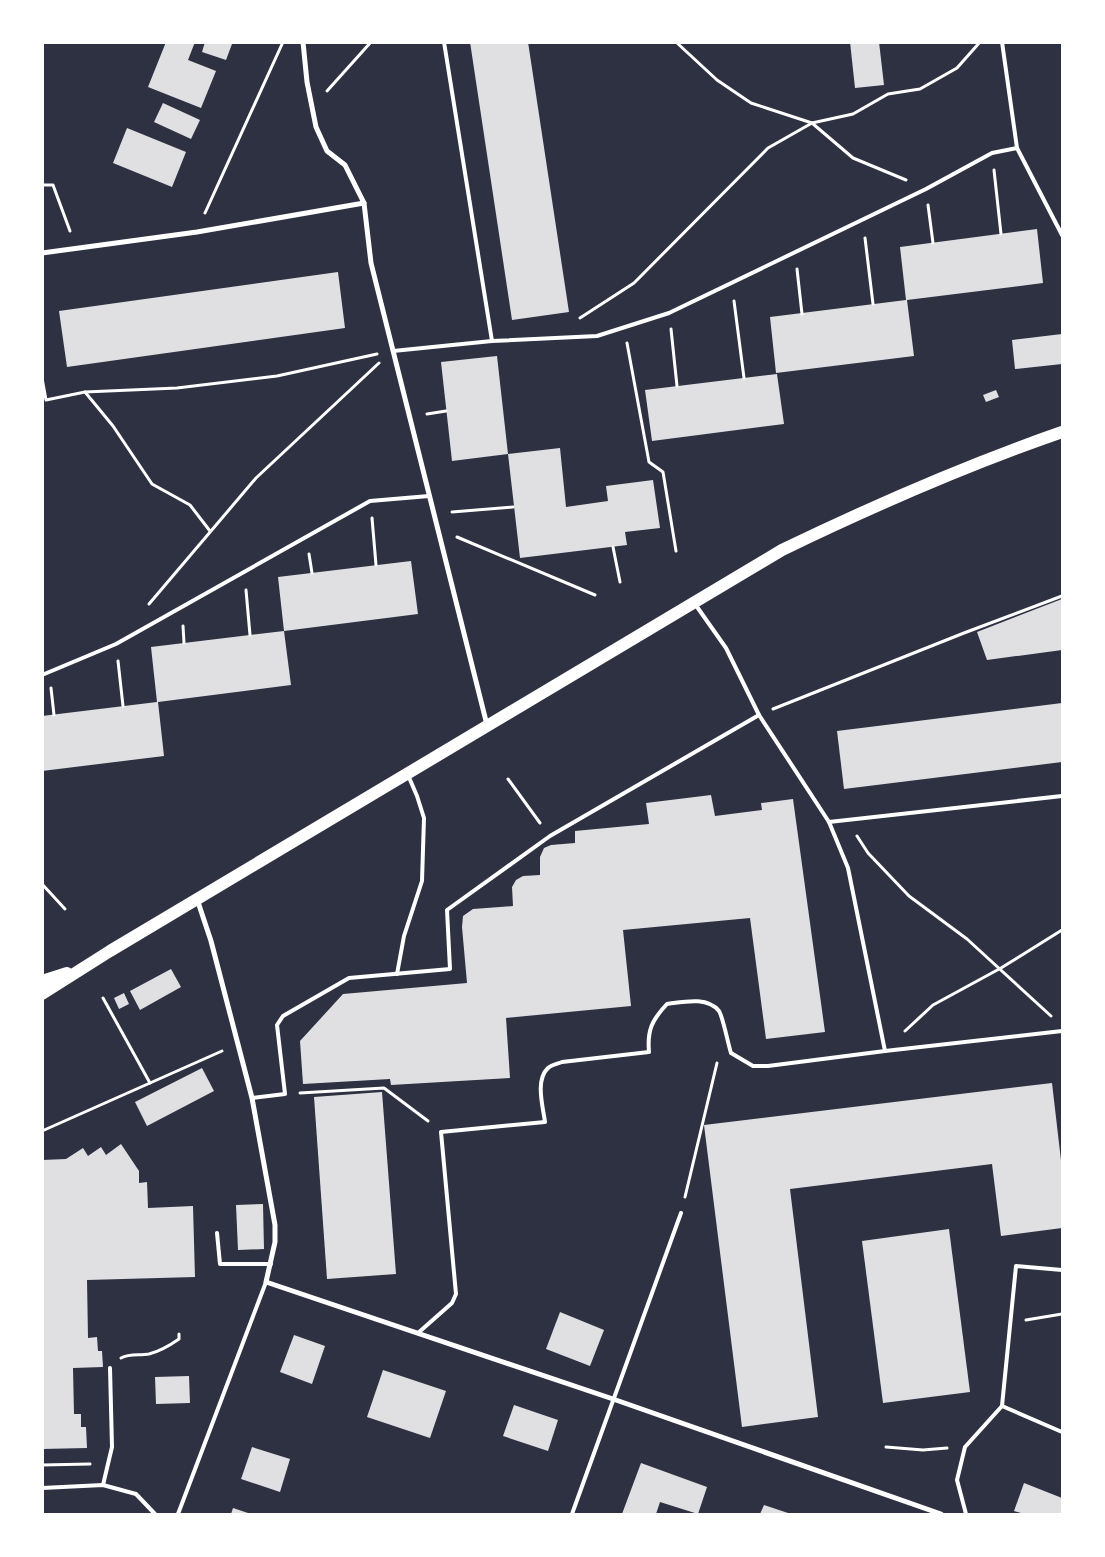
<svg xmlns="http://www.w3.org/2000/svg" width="1105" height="1557" viewBox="0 0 1105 1557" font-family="Montserrat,sans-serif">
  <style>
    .building { fill: #e0e0e3 }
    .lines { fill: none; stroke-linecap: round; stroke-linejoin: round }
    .path { stroke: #fff; stroke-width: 3 }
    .service { stroke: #fff; stroke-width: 4 }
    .minor { stroke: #fff; stroke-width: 5 }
    .primary { stroke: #fff; stroke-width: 12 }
  </style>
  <rect width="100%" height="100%" fill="#2d3142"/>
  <g class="building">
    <polygon points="166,42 195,42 188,60 216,71 201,108 148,87"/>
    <polygon points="205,42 227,42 232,44 226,60 202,52"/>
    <polygon points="470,42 528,42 569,312 512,320"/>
    <polygon points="850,42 879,42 884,85 855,88"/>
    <polygon points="163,103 200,120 191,139 154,122"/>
    <polygon points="127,128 186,152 172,187 113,163"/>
    <polygon points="1037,229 1043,283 907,300 914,356 776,373 770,317 906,300 900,247"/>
    <polygon points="338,272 345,328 67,367 59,311"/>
    <polygon points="1062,334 1062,364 1015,369 1012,340"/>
    <polygon points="497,356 508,454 452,461 441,362"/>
    <polygon points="777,374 784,424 652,441 645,390"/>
    <polygon points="996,390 999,397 986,402 983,395"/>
    <polygon points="560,448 566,507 608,501 606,486 653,480 660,528 625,532 627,545 520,558 508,454"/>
    <polygon points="411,561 418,614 284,631 291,685 158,702 164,756 42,771 42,716 157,702 151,647 284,631 278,577"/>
    <polygon points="1062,599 1062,650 987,660 977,632"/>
    <polygon points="1062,703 1062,762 844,789 837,731"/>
    <polygon points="711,795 715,816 762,810 761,803 793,799 825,1032 766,1039 750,918 623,930 631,1006 506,1018 510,1078 391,1085 390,1079 303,1084 300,1041 343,994 467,983 462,927 463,916 473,909 513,906 512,887 516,880 523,876 540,875 540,857 544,848 551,845 575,843 575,831 649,824 646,803"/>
    <polygon points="171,969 181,987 140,1010 130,991"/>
    <polygon points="124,993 129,1004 119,1009 114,998"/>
    <polygon points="202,1068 214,1091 147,1126 135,1102"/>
    <polygon points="1052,1083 1062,1169 1062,1228 1001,1236 992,1164 790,1189 818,1417 742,1427 704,1125"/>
    <polygon points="382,1092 396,1274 327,1279 314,1097"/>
    <polygon points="121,1144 139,1171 139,1183 147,1182 148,1208 193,1206 195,1277 87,1280 88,1338 97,1337 98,1351 102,1351 103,1367 73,1368 74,1414 81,1414 81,1427 86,1427 87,1448 42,1449 42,1160 66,1159 83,1148 88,1156 101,1147 106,1155"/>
    <polygon points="263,1204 264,1249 238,1250 236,1205"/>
    <polygon points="949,1229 970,1392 883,1403 862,1241"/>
    <polygon points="560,1312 604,1330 590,1366 546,1349"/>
    <polygon points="294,1335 325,1346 312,1384 280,1372"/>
    <polygon points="383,1370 446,1391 430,1438 367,1417"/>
    <polygon points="189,1376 190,1403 156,1404 155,1377"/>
    <polygon points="514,1405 558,1420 548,1451 503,1436"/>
    <polygon points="252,1447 290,1459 280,1492 241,1479"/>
    <polygon points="641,1463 707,1487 698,1514 660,1502 656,1514 622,1514"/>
    <polygon points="1024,1483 1062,1498 1062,1514 1024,1514 1014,1511"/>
    <polygon points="764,1505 791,1514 760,1514"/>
    <polygon points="233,1508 251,1514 231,1514"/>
  </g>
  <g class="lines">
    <g class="path">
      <polyline points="676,42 717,80 751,103 812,123 853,158 906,180"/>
      <polyline points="327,91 371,42"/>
      <polyline points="994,170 1001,234"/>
      <polyline points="42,185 53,185 70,231"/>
      <polyline points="928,205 933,243"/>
      <polyline points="205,213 283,42"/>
      <polyline points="865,238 873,304"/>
      <polyline points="797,269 802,314"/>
      <polyline points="734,301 744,378"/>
      <polyline points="580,318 634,283 768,148 812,123 853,114 888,94 920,89 957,68 980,42"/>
      <polyline points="671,329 677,386"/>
      <polyline points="627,343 649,462 663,472 676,551"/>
      <polyline points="42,378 46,400 85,392 177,388 277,376 377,354"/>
      <polyline points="85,392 113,426 152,484 190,505 210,531"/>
      <polyline points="427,414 446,411"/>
      <polyline points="452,512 513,507"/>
      <polyline points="372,518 376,565"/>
      <polyline points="457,537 595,595"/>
      <polyline points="613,547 620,582"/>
      <polyline points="309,554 312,573"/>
      <polyline points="246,590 250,635"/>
      <polyline points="149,604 256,478 379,363"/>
      <polyline points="183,626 184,643"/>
      <polyline points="118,661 123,706"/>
      <polyline points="51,688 54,715"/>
      <polyline points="773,709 964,633 1062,596"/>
      <polyline points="508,779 540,823"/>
      <polyline points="857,836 868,853 909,896 967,939 1051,1016"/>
      <polyline points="42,884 65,909"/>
      <polyline points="103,998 150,1083"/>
      <polyline points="905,1031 933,1005 1001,968 1062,930"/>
      <polyline points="300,1093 384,1088 428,1121"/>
      <polyline points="42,1131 222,1051"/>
      <polyline points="685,1197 717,1063"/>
      <polyline points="1026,1320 1062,1314"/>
      <path d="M121 1358C130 1353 140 1356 149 1354 161 1351 169 1346 179 1339V1334"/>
      <polyline points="886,1447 923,1450 947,1448"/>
      <polyline points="42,1465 90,1464"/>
    </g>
    <g class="service">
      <polyline points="444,42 492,341"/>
      <polyline points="1002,42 1017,148 1062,235"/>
      <polyline points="393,351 492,341 597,336 669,313 926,189 992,153 1017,148"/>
      <polyline points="695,604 726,648 759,715 829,822 848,868 885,1051"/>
      <polyline points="42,675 116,644 370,501 429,496"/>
      <polyline points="829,822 1062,796"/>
      <polyline points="397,974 404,936 422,881 424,818 417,796 408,775"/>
      <polyline points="252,1098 285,1094 277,1025 283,1016 349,978 450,969 447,910 550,836 759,715"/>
      <polyline points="217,1233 220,1264 271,1264"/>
      <path d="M418 1333 452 1303 456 1294 441 1132 545 1122C543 1107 535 1080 548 1068 551 1065 557 1064 562 1062L649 1052C647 1030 652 1020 667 1004 683 1002 707 996 719 1011 723 1017 728 1044 731 1053L753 1066H768L885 1051 1062 1031"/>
      <polyline points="1002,1406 1062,1432"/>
      <polyline points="103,1485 112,1447 110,1368"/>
      <polyline points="42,1488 103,1485 136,1494 155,1514"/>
      <polyline points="178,1514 266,1282"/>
      <polyline points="572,1514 681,1213"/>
      <polyline points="966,1514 957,1480 965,1447 1002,1406 1016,1266 1062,1270"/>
    </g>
    <g class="minor">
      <polyline points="303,42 307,82 316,127 327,151 345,165 364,203 371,263 487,725"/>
      <polyline points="42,253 197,232 364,203"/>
      <polyline points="197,899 211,941 252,1098 275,1225 275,1242 266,1282 613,1399 941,1514"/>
    </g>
    <g class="primary">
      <polyline points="42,981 67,973"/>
      <path d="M42 994 110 951 782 550C873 506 967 465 1062 432"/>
    </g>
  </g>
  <rect width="1105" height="1557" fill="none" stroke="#ffffff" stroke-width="88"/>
</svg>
